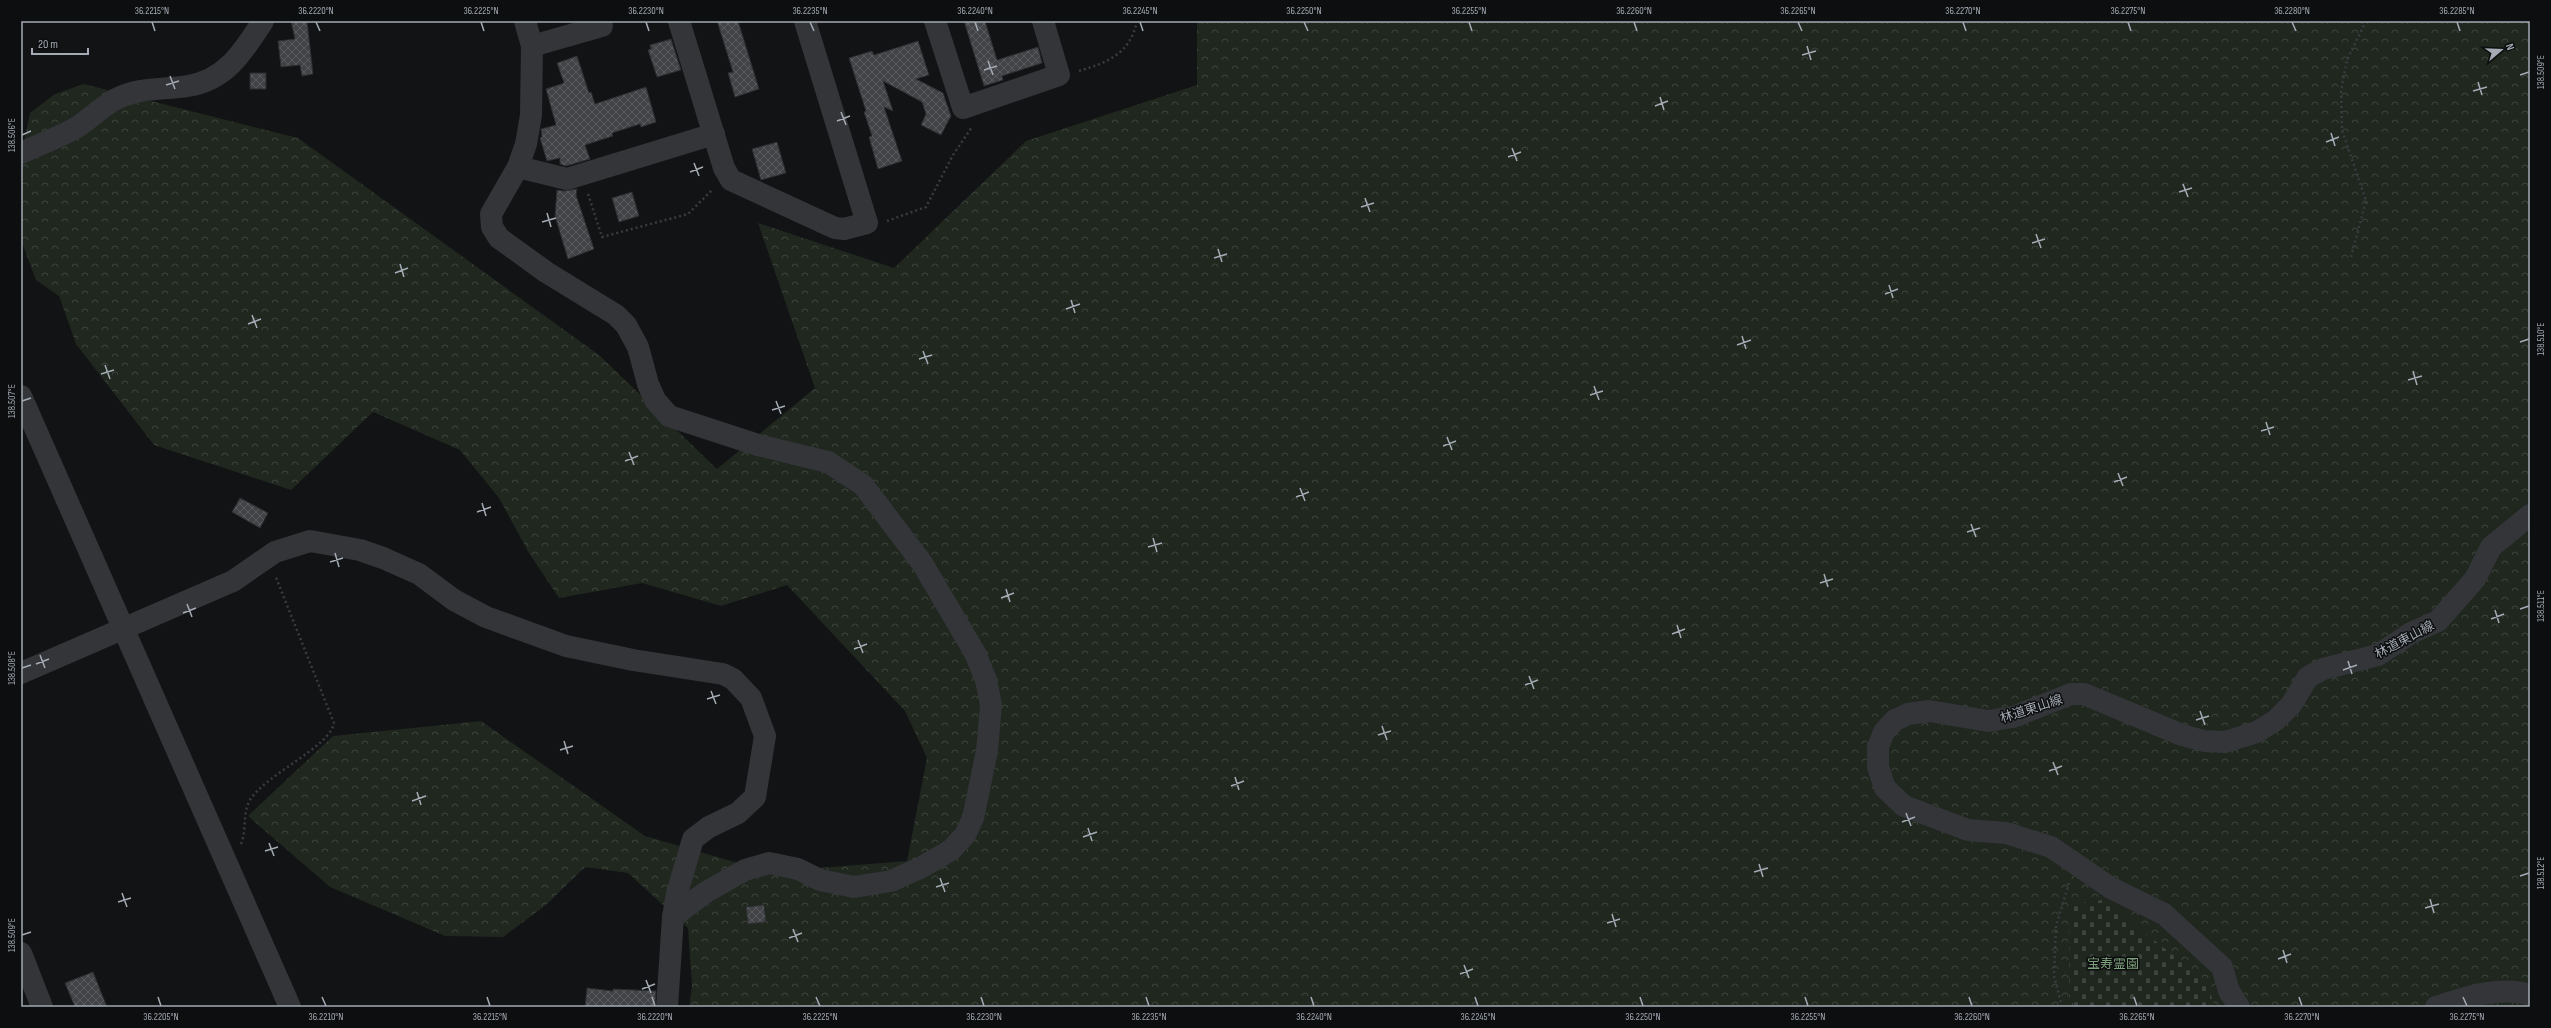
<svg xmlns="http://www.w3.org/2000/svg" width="2551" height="1028" viewBox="0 0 2551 1028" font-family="'Sofia Sans Condensed','Noto Sans JP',sans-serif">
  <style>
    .forest { fill: url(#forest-crowns) }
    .cemetery { fill: url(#cemetery-stones) }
    .building { fill: url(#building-cross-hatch); stroke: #2c2d30 }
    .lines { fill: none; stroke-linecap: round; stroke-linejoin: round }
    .path { stroke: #393c40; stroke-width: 2.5; stroke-dasharray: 2 3; stroke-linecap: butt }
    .minor { stroke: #333539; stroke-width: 22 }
    .ticks { fill: none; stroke: #a4abb5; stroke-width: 1.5 }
    .labels { text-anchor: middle; stroke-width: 3; stroke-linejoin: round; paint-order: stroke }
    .street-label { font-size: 13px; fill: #a4abb5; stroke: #0d0e0f }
    .park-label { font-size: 13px; fill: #7ca07a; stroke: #0d0e0f }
    .neatline { fill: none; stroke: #a4abb5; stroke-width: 1.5 }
    .ticks-label { font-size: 10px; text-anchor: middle; fill: #a4abb5 }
  </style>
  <defs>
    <pattern id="forest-crowns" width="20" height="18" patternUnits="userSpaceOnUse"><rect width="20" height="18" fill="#1f271f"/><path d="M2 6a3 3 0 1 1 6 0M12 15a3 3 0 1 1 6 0" fill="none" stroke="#3d443d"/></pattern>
    <pattern id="cemetery-stones" width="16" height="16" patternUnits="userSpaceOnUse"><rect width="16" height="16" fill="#1f271f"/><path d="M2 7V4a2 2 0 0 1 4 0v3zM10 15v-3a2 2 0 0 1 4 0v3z" fill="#3d443d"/></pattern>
    <pattern id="building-cross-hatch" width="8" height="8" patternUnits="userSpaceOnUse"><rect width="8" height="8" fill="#414347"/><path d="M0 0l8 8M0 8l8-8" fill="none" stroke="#595b5f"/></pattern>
  </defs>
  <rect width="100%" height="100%" fill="#121314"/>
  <polygon class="forest" points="1197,21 2530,21 2530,1007 689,1007 692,986 688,928 628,873 585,867 546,905 503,937 445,936 330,887 248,816 333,736 481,721 645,836 769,872 907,861 927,758 905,711 787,585 721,606 642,583 559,598 529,553 499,498 460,450 373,412 291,490 154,445 76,344 59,296 36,280 21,240 21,156 30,113 55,94 84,84 298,138 599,355 717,469 815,388 758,223 894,268 1026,141 1197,85"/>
  <polygon class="cemetery" points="2103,900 2206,981 2215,1007 2075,1007 2069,996 2070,905"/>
  <g class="building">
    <polygon points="291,21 307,21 313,74 302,76 300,65 281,67 278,41 295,39"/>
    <polygon points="717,21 738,21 759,89 735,97 728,73 733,72"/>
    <polygon points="964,21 985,21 997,60 1038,47 1042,63 1002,76 1003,80 984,86"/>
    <polygon points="671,39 681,70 657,77 648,50 651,49 650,45"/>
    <polygon points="918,41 929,75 916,79 943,93 951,116 941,135 921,125 926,114 922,102 883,81 893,111 884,107 902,161 878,169 869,137 872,136 864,112 866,111 849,58 872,51 874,55"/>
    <polygon points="577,56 589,93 591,92 595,104 646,87 656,122 641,127 640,124 612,133 613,136 585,145 590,159 566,166 560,164 560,158 547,161 540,138 542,137 541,129 556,125 546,89 564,83 557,63"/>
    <rect x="250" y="73" width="16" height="16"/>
    <polygon points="777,142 786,173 761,180 752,149"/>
    <polygon points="577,189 576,195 594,249 568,259 555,216 557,190 564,191"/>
    <polygon points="632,192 639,216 619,222 612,198"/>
    <polygon points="240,498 268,513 260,528 232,512"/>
    <polygon points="764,905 766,922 748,924 746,907"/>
    <polygon points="93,972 107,1007 75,1007 65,983"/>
    <polygon points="587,988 613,991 613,989 656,991 655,1007 585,1007"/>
  </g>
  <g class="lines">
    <g class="path">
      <path d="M1079 71C1108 62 1130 54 1137 21"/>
      <polyline points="588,194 602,237 688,214 713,189"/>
      <polyline points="887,221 926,207 953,155 972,127"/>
      <polyline points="2351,257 2366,201 2342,130 2341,91 2347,60 2366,21"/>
      <path d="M241 844C247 830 242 814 250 800 266 774 330 747 334 723L275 575"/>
      <polyline points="2062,1007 2054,976 2056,926 2069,883"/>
    </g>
    <g class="minor">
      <polyline points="525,21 532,46 531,115 526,144 518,167 491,214 492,227 499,238 546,272 616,315 626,325 638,347 648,384 655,400 669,416 758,445 828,462 863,485 922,563 975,653 986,680 991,705 987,751 973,818 965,835 951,850 922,867 891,881 854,887 820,880 798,869 769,863 745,870 706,892 673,917 667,1007"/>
      <polyline points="679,21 724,168 731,180 835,228 844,229 867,223 805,21"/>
      <polyline points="935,21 963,108 1059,75 1043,21"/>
      <polyline points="532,46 602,26"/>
      <path d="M21 153C38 145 57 138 74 129 89 120 101 107 116 99 139 87 163 90 188 86 226 80 243 52 263 21"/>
      <polyline points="518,167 567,179 714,134"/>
      <polyline points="21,396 290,1007"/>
      <polyline points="21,673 233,581 275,552 310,541 360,550 383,558 419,574 454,600 486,617 566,646 633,660 723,674 733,679 751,698 765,736 755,797 738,813 709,827 693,839 677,893 673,917"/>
      <polyline points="21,953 42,1007"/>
      <polyline points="2239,1007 2229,991 2222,967 2164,914 2111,888 2051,847 2006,833 1968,830 1904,806 1885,788 1878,767 1878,747 1884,732 1895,720 1908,714 1929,711 1988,721 2013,717 2071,694 2084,694 2182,735 2204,741 2225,742 2257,732 2276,720 2291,705 2308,677 2323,669 2378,655 2411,633 2438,621 2475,579 2491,547 2530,515"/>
      <path d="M2436 1007C2464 998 2501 985 2530 995"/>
    </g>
  </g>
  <path class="ticks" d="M152 22 155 31M316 22 320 31M481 22 484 31M646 22 649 31M810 22 814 31M975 22 978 31M1140 22 1143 31M1304 22 1308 31M1469 22 1472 31M1634 22 1637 31M1798 22 1802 31M1963 22 1966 31M2128 22 2131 31M2292 22 2296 31M2457 22 2460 31M1807 46 1811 60M1802 55 1816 51M988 61 993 75M984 70 997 66M2520 75 2529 72M170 76 175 89M2478 82 2482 95M166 85 179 81M2473 91 2487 87M1660 97 1664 110M1655 106 1668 101M841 112 846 125M837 121 850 116M2331 133 2335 146M22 135 31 131M2326 142 2339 137M1512 148 1517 161M1508 157 1521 152M694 163 699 176M690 172 703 167M2183 184 2188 197M2179 192 2192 188M1365 198 1370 212M1361 207 1374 203M547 213 551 227M542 222 556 218M2036 234 2041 248M2032 243 2045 239M1218 249 1222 262M1214 258 1227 254M400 264 404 277M395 273 408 268M1889 285 1893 298M1885 294 1898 289M1071 300 1075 313M1066 309 1080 304M252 315 257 328M248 324 261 319M1742 336 1746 349M2520 342 2529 339M1737 345 1751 340M923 351 928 364M919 359 932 355M105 365 110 379M2413 371 2417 385M101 374 114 370M2408 380 2422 376M1594 386 1599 400M1590 395 1603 391M22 401 31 398M776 401 781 414M772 410 785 406M2266 422 2270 435M2261 431 2274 427M1447 437 1452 450M1443 446 1456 441M629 452 634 465M625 461 638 456M2118 473 2123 486M2114 482 2127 477M1300 488 1305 501M1296 497 1309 492M482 503 486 516M477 512 491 507M1971 524 1976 537M1967 532 1980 528M1153 538 1157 552M1148 547 1162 543M335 553 339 567M330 562 343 558M1824 574 1828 587M1820 583 1833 579M1006 589 1010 602M1001 598 1014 593M187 604 192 617M2520 609 2529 606M2495 610 2499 623M183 613 196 608M2491 619 2504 614M1677 625 1681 638M1672 634 1685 629M858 640 863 653M854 649 867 644M40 655 45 668M2348 661 2352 674M36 664 49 659M22 668 31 665M2343 670 2357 665M1529 676 1534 689M1525 685 1538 680M711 691 716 704M707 699 720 695M2200 711 2205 725M2196 720 2209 716M1382 726 1387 740M1378 735 1391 731M564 741 568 754M560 750 573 746M2053 762 2058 775M2049 771 2062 766M1235 777 1239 790M1231 786 1244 781M417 792 421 805M412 801 426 796M1906 813 1911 826M1902 822 1915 817M1088 828 1092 841M1083 837 1097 832M269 843 274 856M265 851 278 847M1759 864 1763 877M1754 872 1768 868M2520 876 2529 873M940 878 945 892M936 887 949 883M122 893 127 907M2430 899 2434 913M118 902 131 898M2425 908 2439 904M1612 914 1616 927M1607 923 1620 919M793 929 798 942M22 935 31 932M789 938 802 933M2283 950 2287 963M2278 959 2291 954M1464 965 1469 978M1460 974 1473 969M646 980 651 993M642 989 655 984M158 997 161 1006M322 997 326 1006M487 997 490 1006M652 997 655 1006M816 997 820 1006M981 997 984 1006M1146 997 1149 1006M1311 997 1314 1006M1475 997 1478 1006M1640 997 1643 1006M1805 997 1808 1006M1969 997 1972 1006M2134 997 2137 1006M2299 997 2302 1006M2463 997 2467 1006"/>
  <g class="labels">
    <g class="street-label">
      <text transform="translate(2404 639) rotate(-28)" y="5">林道東山線</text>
      <text transform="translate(2031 708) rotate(-18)" y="5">林道東山線</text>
    </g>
    <g class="park-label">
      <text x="2113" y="968">宝寿霊園</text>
    </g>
  </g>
  <rect width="2551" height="1028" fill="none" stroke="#0d0e0f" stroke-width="44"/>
  <g transform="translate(2501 50) rotate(71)" stroke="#0d0e0f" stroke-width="3" paint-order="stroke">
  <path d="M0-3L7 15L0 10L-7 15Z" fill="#a4abb5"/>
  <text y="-6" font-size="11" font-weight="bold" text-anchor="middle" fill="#a4abb5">N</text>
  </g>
  <path d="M32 48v6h56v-6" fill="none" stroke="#a4abb5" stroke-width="2"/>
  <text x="38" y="48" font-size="12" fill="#a4abb5" stroke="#0d0e0f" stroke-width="3" paint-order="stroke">20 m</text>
  <rect x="22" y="22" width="2507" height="984" class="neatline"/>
  <g class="ticks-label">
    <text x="152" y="14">36.2215°N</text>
    <text x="316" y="14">36.2220°N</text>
    <text x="481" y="14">36.2225°N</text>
    <text x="646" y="14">36.2230°N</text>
    <text x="810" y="14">36.2235°N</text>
    <text x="975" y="14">36.2240°N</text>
    <text x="1140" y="14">36.2245°N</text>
    <text x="1304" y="14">36.2250°N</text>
    <text x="1469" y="14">36.2255°N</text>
    <text x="1634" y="14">36.2260°N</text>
    <text x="1798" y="14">36.2265°N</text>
    <text x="1963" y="14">36.2270°N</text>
    <text x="2128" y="14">36.2275°N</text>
    <text x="2292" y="14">36.2280°N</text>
    <text x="2457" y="14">36.2285°N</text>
    <text transform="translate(2540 72) rotate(-90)" y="4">138.509°E</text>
    <text transform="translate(11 135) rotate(-90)" y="4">138.506°E</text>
    <text transform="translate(2540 339) rotate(-90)" y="4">138.510°E</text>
    <text transform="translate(11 401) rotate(-90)" y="4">138.507°E</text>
    <text transform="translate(2540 606) rotate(-90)" y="4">138.511°E</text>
    <text transform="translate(11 668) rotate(-90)" y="4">138.508°E</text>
    <text transform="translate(2540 873) rotate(-90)" y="4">138.512°E</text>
    <text transform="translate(11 935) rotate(-90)" y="4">138.509°E</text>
    <text x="161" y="1020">36.2205°N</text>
    <text x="326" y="1020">36.2210°N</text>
    <text x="490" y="1020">36.2215°N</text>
    <text x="655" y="1020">36.2220°N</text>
    <text x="820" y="1020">36.2225°N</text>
    <text x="984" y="1020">36.2230°N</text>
    <text x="1149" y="1020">36.2235°N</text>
    <text x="1314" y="1020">36.2240°N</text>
    <text x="1478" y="1020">36.2245°N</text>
    <text x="1643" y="1020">36.2250°N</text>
    <text x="1808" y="1020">36.2255°N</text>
    <text x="1972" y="1020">36.2260°N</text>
    <text x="2137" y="1020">36.2265°N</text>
    <text x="2302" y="1020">36.2270°N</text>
    <text x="2467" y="1020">36.2275°N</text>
  </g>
</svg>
